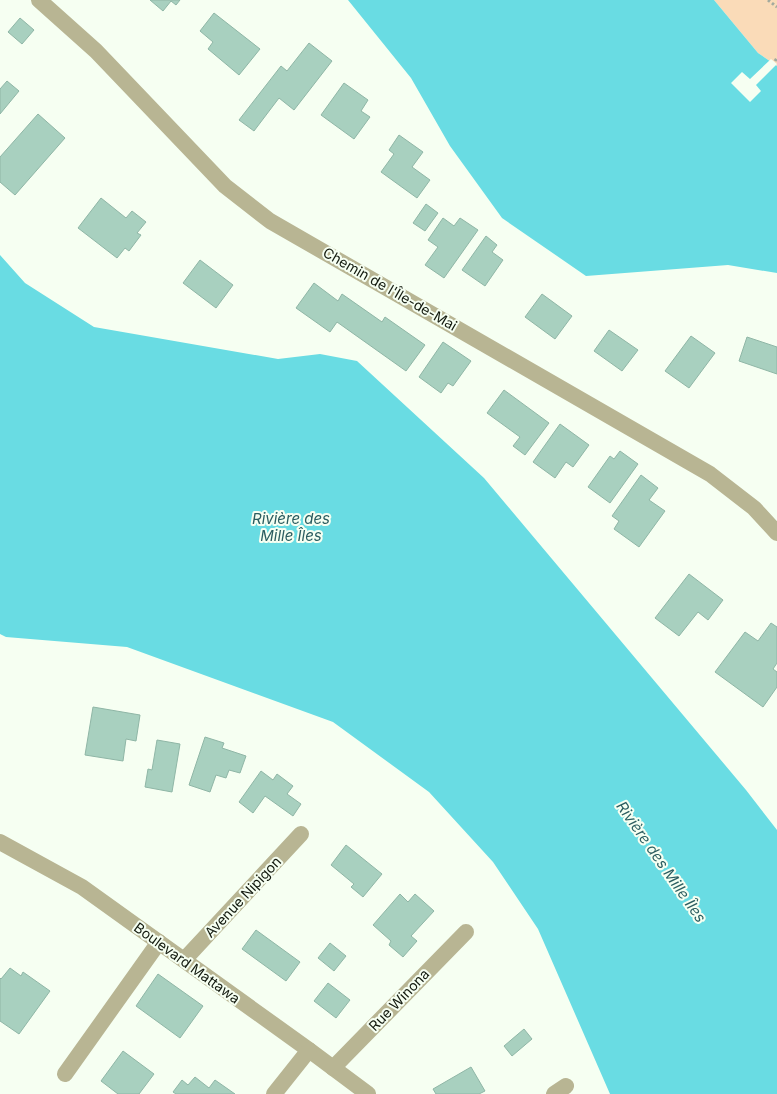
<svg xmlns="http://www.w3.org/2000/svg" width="777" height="1094" viewBox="0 0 777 1094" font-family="Inter,sans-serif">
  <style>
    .green { fill: #fadbb8 }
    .water { fill: #69dce3 }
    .pier { fill: #f6fff2 }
    .building { fill: #a8d0bf; stroke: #8fb6a6 }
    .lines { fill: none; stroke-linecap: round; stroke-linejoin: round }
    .path { stroke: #a2aa9e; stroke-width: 3; stroke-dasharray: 2.5 2.5; stroke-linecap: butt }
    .street { stroke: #b8b593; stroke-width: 16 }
    .labels { text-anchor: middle; stroke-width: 4; stroke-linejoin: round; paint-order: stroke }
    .street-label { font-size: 14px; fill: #12190e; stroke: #f6fff2 }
    .water-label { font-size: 15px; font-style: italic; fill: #2b5d60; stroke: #f6fff2 }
  </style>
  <rect width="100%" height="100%" fill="#f6fff2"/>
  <polygon class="green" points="714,0 777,0 777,66 758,53"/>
  <g class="water">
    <polygon points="348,0 714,0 758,53 777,66 777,273 728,265 586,276 502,218 450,146 411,78"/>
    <polygon points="0,255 25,283 94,327 278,359 320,354 357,361 484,478 746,790 777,830 777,1094 610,1094 538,929 493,862 429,792 333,722 127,647 6,637 0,634"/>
  </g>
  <polygon class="pier" points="771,59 777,64 756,85 761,91 750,102 731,83 742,72 750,79"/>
  <g class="building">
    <polygon points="150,0 180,0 176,5 171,1 163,11"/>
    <polygon points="214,13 260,49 239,75 208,49 213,42 200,31"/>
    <polygon points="20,18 34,30 22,44 8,32"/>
    <polygon points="309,43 332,61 294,110 279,98 254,131 239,120 281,66 287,71"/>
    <polygon points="7,81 19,91 0,114 0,89"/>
    <polygon points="344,83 368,100 361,111 370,117 354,139 321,115"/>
    <polygon points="38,114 65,138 15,195 0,182 0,157"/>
    <polygon points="399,135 423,152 412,167 430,180 417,198 381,172 394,154 389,150"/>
    <polygon points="101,198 126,218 132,211 146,222 137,233 141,235 129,251 125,248 117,258 78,228"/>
    <polygon points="426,204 438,213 425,231 413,223"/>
    <polygon points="443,218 454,226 460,218 478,230 444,278 425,265 438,247 428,240"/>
    <polygon points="486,236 497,245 492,252 503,260 485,286 462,270"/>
    <polygon points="200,260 233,285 216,308 183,283"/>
    <polygon points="314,283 338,301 342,294 382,322 385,317 425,345 406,371 337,322 330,332 296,308"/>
    <polygon points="542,294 572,316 555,339 525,317"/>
    <polygon points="609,330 638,350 622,371 594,351"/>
    <polygon points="691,336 715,353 689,388 665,371"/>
    <polygon points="747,337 777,347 777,374 739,361"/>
    <polygon points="443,342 471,361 453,386 448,383 441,393 419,377"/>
    <polygon points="504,390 549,423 525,455 513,446 520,437 487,413"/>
    <polygon points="560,424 589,445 573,467 566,462 555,478 533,462"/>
    <polygon points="620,451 638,464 610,503 588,487 610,456 614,459"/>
    <polygon points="641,475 658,488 649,500 665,511 639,547 614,529 619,521 612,516"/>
    <polygon points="689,574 723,600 708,620 698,612 679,636 655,618"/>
    <polygon points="771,623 777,627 777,663 773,669 777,672 777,687 763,707 715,672 745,632 758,641"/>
    <polygon points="93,707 140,715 136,741 126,739 123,761 85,755"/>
    <polygon points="205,737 224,743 222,748 246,756 240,773 229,770 226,778 216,775 210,792 189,785"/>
    <polygon points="157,740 180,744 172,792 145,787 148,769 152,770"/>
    <polygon points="261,771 273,780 277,774 293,786 287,794 301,804 293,816 265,796 253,813 239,802"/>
    <polygon points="346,845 382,874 363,897 351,887 354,884 331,865"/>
    <polygon points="400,894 408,902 415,894 434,911 411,936 417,941 403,957 389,945 391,941 373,925"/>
    <polygon points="256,930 300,962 286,981 242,949"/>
    <polygon points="330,943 346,956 334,971 318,958"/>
    <polygon points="10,968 21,976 23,972 50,991 19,1034 0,1021 0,978 1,979"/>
    <polygon points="158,974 203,1006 180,1038 136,1006"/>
    <polygon points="328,983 350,1000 336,1018 314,1001"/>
    <polygon points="524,1029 532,1039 512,1056 504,1046"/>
    <polygon points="123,1051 154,1074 139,1094 118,1094 101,1081"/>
    <polygon points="471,1067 485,1091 479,1094 436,1094 433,1089"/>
    <polygon points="195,1077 209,1088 215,1080 235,1094 176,1094 173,1092 182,1080 188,1085"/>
  </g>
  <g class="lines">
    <g class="path">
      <polyline points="768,0 777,7"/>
      <polyline points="775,61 777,58"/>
    </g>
    <g class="street">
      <polyline points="39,0 96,51 225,186 270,221 710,474 754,508 777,533"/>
      <polyline points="0,842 82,887 309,1050 368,1094"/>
      <polyline points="184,960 301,834"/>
      <polyline points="333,1068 466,932"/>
      <polyline points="65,1074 159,942"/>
      <polyline points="274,1094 309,1050"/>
      <polyline points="554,1094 566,1086"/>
    </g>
  </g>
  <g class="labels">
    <g class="street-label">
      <text transform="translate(390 289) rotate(30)" y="5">Chemin de l'Île-de-Mai</text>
      <text transform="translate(243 897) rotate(-47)" y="5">Avenue Nipigon</text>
      <text transform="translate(187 963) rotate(36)" y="5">Boulevard Mattawa</text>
      <text transform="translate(399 1000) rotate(-46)" y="5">Rue Winona</text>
    </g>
    <g class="water-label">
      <text x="291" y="524">Rivière des<tspan x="291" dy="17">Mille Îles</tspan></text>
      <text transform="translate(661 862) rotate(55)" y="5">Rivière des Mille Îles</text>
    </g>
  </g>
</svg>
